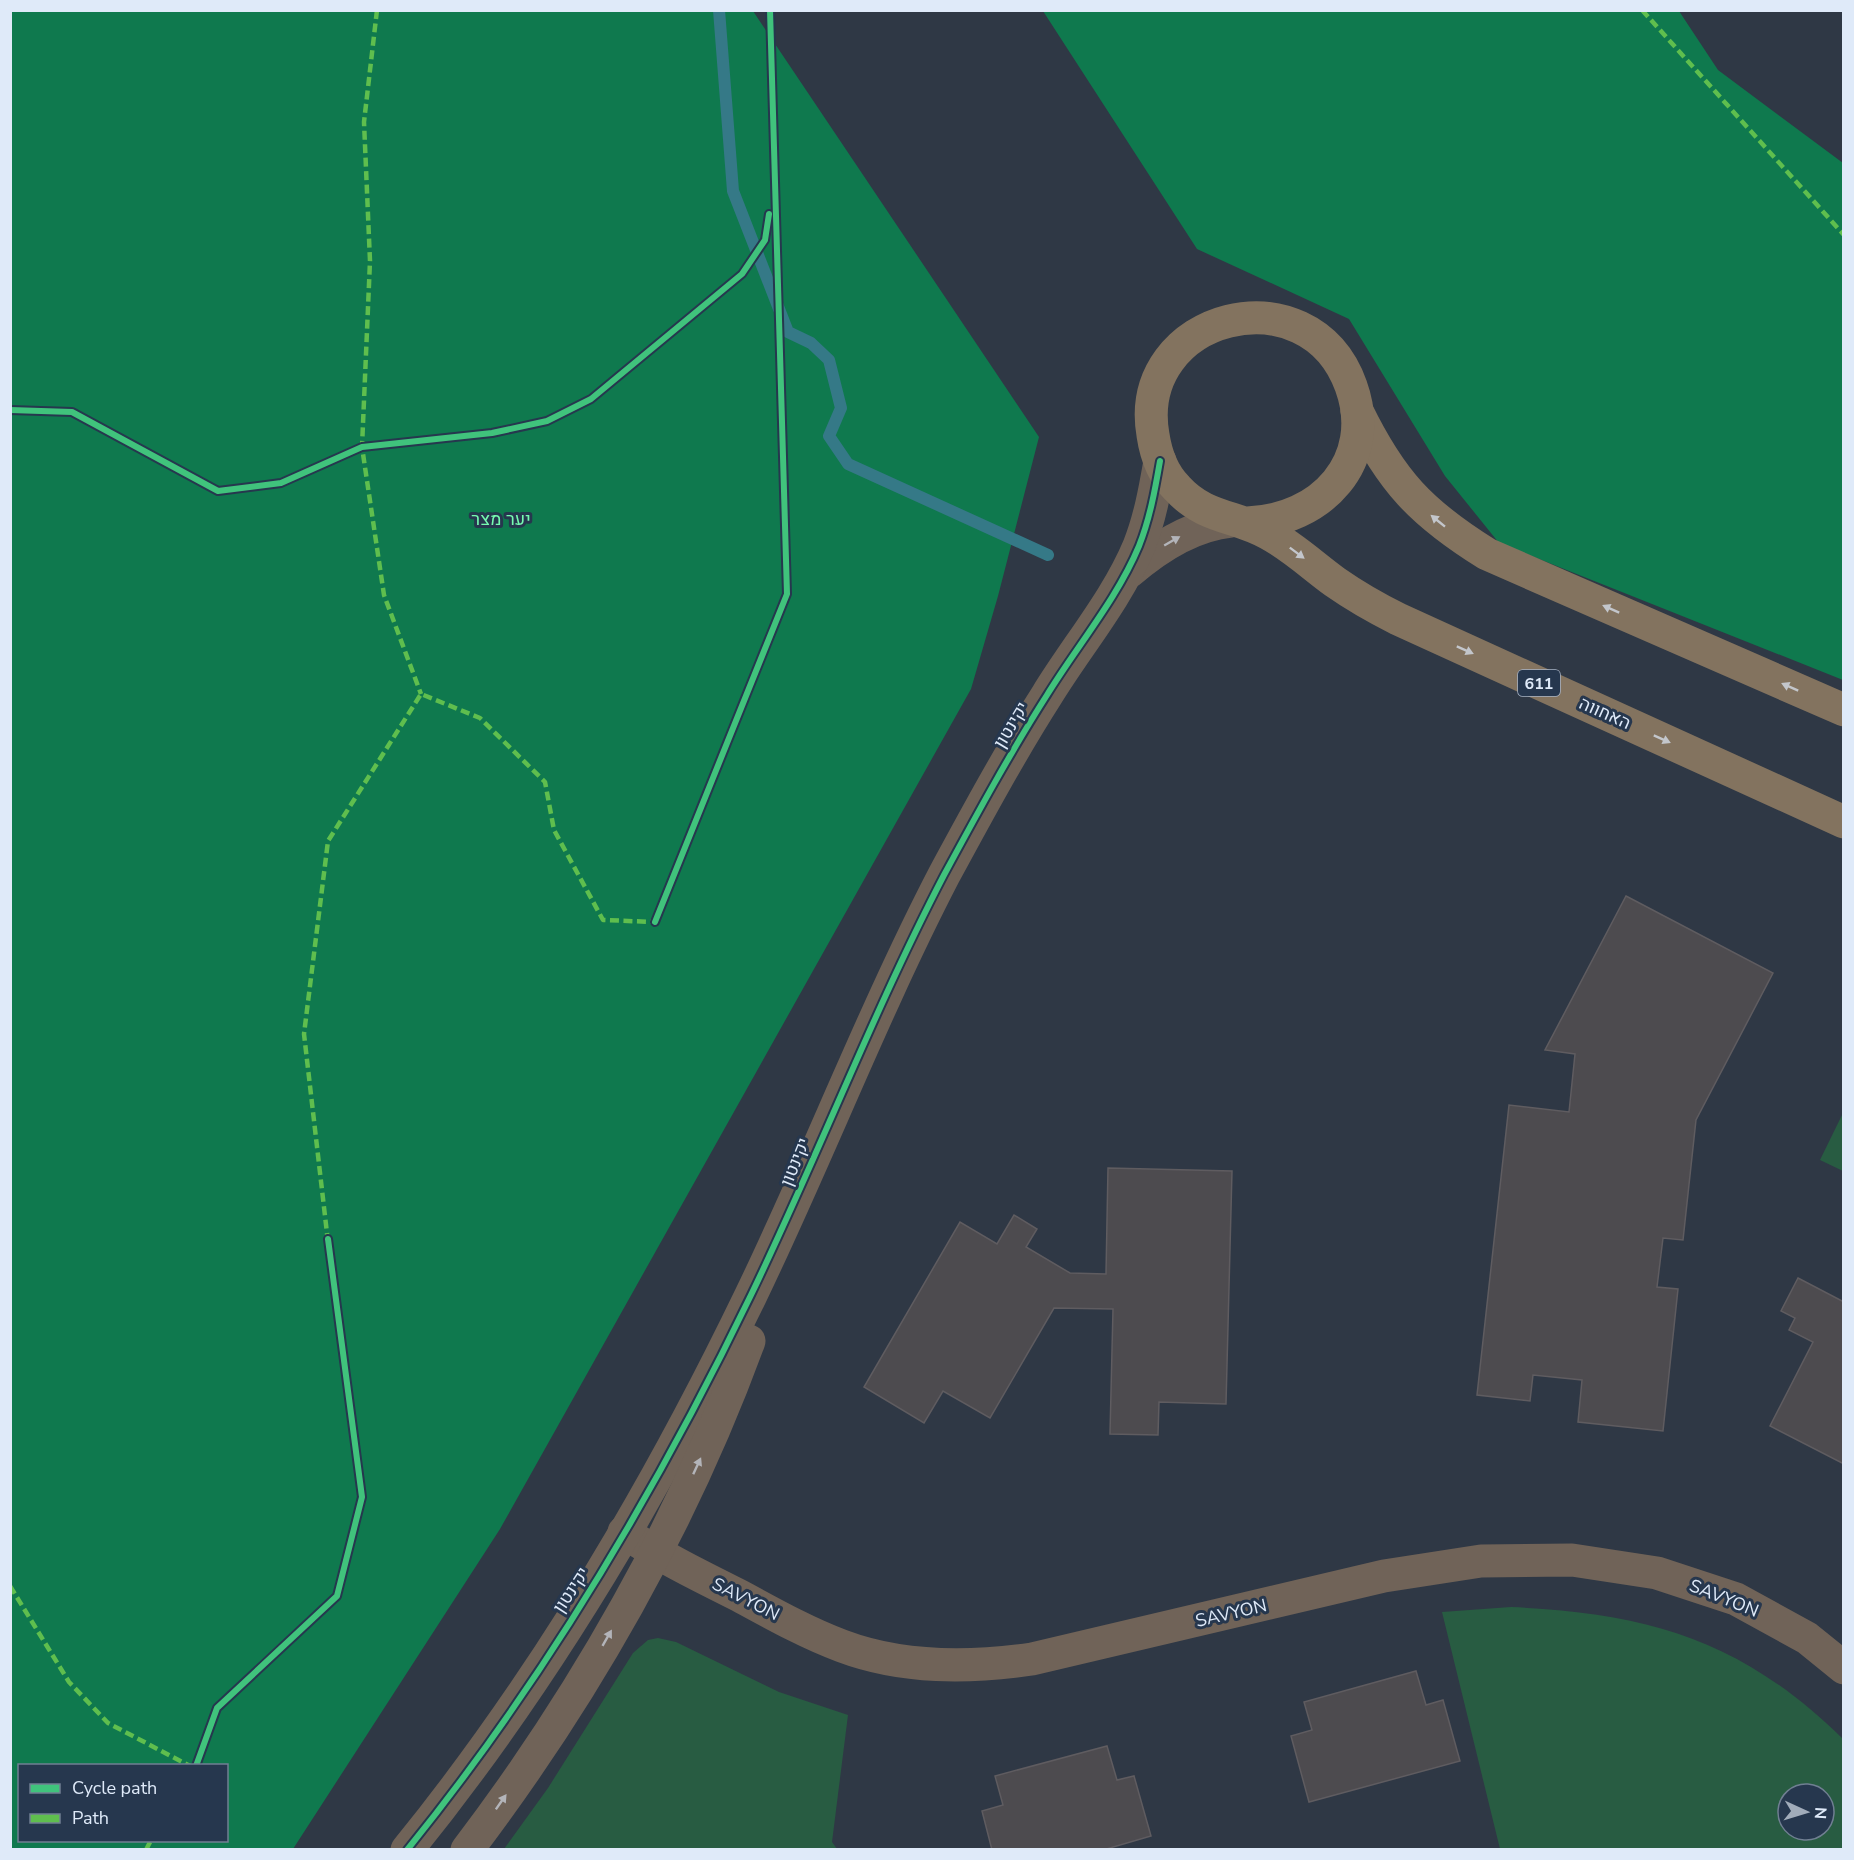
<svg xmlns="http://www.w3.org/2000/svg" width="1854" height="1860" viewBox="0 0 1854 1860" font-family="'Nunito Sans',Heebo,sans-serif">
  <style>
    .green { fill: #285c42; fill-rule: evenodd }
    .forest { fill: #0f794e; fill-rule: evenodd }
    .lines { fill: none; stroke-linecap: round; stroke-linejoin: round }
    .stream { stroke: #357987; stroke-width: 12 }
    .building { fill: #4d4b4f; stroke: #5f5c60; stroke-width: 1.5 }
    .minor { stroke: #706358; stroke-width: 33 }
    .major { stroke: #83735f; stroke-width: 33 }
    .quiet { stroke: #5fbe4e; stroke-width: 4.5; stroke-dasharray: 9 4.5; stroke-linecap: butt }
    .cycleway-casing { stroke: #26374e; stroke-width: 10 }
    .cycleway { stroke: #40c37c; stroke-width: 6 }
    .oneway { fill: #c3c6cb }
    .oneway2 { fill: #b3b4b9 }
    .labels { text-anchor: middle; stroke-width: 6; stroke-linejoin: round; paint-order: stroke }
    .shield { fill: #26374e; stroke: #a8b4c6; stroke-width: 1.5 }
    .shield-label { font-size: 16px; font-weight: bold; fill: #dfeaf9 }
    .park-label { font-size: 18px; fill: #76fab0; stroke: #26374e }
    .street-label { font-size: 18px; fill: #dfeaf9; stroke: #26374e }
  </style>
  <rect width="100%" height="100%" fill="#2f3845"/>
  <g class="green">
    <polygon points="1843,1113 1843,1171 1820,1160"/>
    <path d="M1511 1607C1649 1613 1742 1640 1843 1739V1849H1500L1442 1612ZM1788 1794H1824V1830H1788Z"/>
    <polygon points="658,1638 676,1642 779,1692 848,1715 832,1842 837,1849 504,1849 548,1788 633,1653 648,1640"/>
  </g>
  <g class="forest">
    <path d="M11 10 753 11 1039 437 998 596 971 689 500 1529 293 1849H11ZM20 1766H226V1840H20Z"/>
    <polygon points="1043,11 1679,11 1718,70 1843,163 1843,680 1499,543 1445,476 1349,319 1197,249"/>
  </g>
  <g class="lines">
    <polyline class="stream" points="719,10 733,191 788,332 811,343 829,360 841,408 829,436 848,464 1048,555"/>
  </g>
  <g class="building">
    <polygon points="1626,896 1773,973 1696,1120 1683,1240 1663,1238 1657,1287 1678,1289 1663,1431 1578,1422 1582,1380 1533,1375 1530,1401 1477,1395 1509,1105 1569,1112 1575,1054 1545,1050"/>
    <polygon points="1108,1168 1232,1171 1226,1404 1159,1402 1158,1435 1110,1434 1113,1309 1054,1308 990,1418 943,1391 924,1423 864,1387 960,1222 997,1244 1014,1215 1037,1229 1026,1247 1070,1273 1106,1274"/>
    <polygon points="1798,1278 1844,1302 1844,1464 1770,1426 1813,1342 1789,1330 1795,1318 1781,1311"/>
    <polygon points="1416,1671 1426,1705 1443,1700 1460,1761 1309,1802 1291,1736 1312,1730 1304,1702"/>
    <polygon points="1107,1746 1117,1780 1134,1776 1151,1836 1103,1850 992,1850 982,1811 1003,1805 995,1776"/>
  </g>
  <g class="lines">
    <g class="minor">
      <path d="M1129 572C1158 547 1192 525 1231 521"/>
      <path d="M624 1532C661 1557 700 1576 740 1596 773 1614 807 1633 842 1646 903 1669 969 1668 1032 1659L1384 1576 1481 1561 1572 1560 1657 1573 1736 1599 1807 1638 1844 1668"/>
      <path d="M407 1850C544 1681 657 1490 751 1295 818 1156 873 1012 944 875 977 814 1010 753 1047 695 1077 646 1117 599 1139 546 1150 518 1155 490 1160 461"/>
      <path d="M467 1850C584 1696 683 1522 749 1341"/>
    </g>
    <g class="major">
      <path d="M1357 411C1391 481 1421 513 1487 554L1844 710"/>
      <path d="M1247 523C1321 521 1378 461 1351 386 1309 269 1132 314 1153 435 1156 455 1163 474 1177 488 1205 519 1236 515 1269 534 1293 547 1313 566 1335 582 1355 596 1376 608 1398 619L1844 822"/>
    </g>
    <g class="quiet">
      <polyline points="377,10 364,122 370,261 362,447 384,595 421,694"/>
      <polyline points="1642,10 1844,235"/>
      <polyline points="328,1242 304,1034 328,841 421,694 480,718 545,782 554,830 603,920 655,922 656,918"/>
      <polyline points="10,1586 69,1682 108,1723 190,1766"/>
      <polyline points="146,1850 151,1840"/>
    </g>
    <g class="cycleway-casing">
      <g id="cycleway">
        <polyline points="10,410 72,412 218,491 281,483 362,447 492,433 547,421 591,399 742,274 765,240 769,214"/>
        <polyline points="655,922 787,594 770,10"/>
        <polyline points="196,1766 217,1708 337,1596 362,1497 328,1239"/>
        <path d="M407 1850C544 1681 657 1490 751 1295 818 1156 873 1012 944 875 977 814 1010 753 1047 695 1077 646 1117 599 1139 546 1150 518 1155 490 1160 461"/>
      </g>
    </g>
    <use href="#cycleway" class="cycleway"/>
  </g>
  <defs><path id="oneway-solid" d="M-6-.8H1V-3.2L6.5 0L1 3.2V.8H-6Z" transform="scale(1.5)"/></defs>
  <g class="oneway">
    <use href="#oneway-solid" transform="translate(1438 521) rotate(-141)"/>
    <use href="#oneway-solid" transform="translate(1297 553) rotate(37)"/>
    <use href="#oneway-solid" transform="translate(1611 609) rotate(-156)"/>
    <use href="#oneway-solid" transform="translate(1465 650) rotate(24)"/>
    <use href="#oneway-solid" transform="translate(1790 687) rotate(-156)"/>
    <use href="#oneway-solid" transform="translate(1662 739) rotate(24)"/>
  </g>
  <g class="oneway2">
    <use href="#oneway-solid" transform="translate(1172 541) rotate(-30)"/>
    <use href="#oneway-solid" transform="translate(697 1466) rotate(-65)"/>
    <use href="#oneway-solid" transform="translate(607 1638) rotate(-60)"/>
    <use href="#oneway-solid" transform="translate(501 1802) rotate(-55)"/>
  </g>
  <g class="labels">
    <rect class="shield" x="1518" y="670" width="42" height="26" rx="4.5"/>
    <g class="shield-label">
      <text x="1539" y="689">611</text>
    </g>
    <g class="park-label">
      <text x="501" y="525">יער מצר</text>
    </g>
    <g class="street-label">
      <text transform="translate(1605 713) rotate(24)" y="6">האחווה</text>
      <text transform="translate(1011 725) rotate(-59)" y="6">יקינטון</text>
      <text transform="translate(795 1162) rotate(-68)" y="6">יקינטון</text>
      <text transform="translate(571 1590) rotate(-57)" y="6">יקינטון</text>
      <text transform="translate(1724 1598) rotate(22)" y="6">SAVYON</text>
      <text transform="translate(746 1599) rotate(27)" y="6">SAVYON</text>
      <text transform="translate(1231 1613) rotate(-13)" y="6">SAVYON</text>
    </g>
  </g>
  <rect width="1854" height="1860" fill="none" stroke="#dfeaf9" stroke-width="24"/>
  <rect x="18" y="1764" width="210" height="78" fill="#26374e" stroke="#707f92" stroke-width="1.5"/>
  <rect x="30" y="1784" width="30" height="9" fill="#40c37c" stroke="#707f92" stroke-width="1.5"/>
  <text x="72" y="1794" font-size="18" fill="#dfeaf9">Cycle path</text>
  <rect x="30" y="1814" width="30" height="9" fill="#5fbe4e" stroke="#707f92" stroke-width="1.5"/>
  <text x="72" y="1824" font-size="18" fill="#dfeaf9">Path</text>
  <g transform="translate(1806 1812) rotate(94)"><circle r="28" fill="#26374e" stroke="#707f92" stroke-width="1.5"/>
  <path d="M0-4.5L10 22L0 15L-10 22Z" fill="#a1acba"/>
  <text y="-9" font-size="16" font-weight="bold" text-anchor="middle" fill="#dfeaf9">N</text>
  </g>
</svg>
